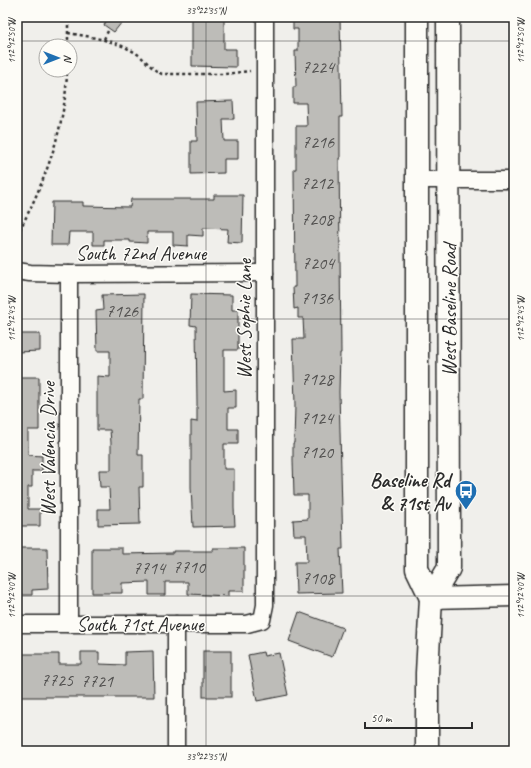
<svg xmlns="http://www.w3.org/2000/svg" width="531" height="768" viewBox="0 0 531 768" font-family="Caveat,sans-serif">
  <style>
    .building { fill: #bdbcb8; stroke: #2b2b2b }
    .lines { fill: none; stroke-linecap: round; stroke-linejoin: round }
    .minor-casing { stroke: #2b2b2b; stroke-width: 19 }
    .tertiary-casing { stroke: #2b2b2b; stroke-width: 23 }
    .secondary-casing { stroke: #2b2b2b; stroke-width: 25 }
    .path { stroke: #2b2b2b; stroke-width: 2.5; stroke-dasharray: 3 3; stroke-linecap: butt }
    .minor { stroke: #fdfcf7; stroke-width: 16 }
    .tertiary { stroke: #fdfcf7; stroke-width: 20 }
    .secondary { stroke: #fdfcf7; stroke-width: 22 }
    .ticks { fill: none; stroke: #2b2b2b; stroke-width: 1; stroke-opacity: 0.45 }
    .labels { text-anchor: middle; stroke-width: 3; stroke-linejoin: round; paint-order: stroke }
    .number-label { font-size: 18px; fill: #504f4e }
    .street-label { font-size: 20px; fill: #2b2b2b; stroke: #fdfcf7 }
    .poi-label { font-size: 20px; font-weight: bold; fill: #2b2b2b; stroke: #fdfcf7; text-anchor: end }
    .neatline { fill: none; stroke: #2b2b2b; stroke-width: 1.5 }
    .ticks-label { font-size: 10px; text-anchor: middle; fill: #2b2b2b }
  </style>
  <rect width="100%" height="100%" fill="#f0efeb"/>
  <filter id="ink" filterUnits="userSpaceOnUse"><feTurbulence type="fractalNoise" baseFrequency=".025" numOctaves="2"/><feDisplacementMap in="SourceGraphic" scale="8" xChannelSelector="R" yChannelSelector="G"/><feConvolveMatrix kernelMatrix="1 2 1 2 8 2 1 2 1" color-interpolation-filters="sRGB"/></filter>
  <g filter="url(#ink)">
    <g class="building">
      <polygon points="109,17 115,17 122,22 114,32 104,25"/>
      <polygon points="192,17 224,17 224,49 236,49 236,67 192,66"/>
      <polygon points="293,17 340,17 342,117 340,117 340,158 339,158 341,353 340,353 339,392 343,549 340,549 342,593 296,594 295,562 307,562 306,535 294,535 293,520 308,519 308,495 294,495 293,460 293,443 294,443 295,405 293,339 304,339 303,318 298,318 298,308 294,309 293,287 295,287 294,169 296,169 296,126 307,126 306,103 293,103 293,87 296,87 295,51 298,51 298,29 293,29"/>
      <polygon points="233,101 234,119 223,119 224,141 238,141 238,159 224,159 224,173 191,174 191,141 197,141 196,102"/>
      <polygon points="214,195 243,195 242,243 227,242 228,229 203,228 203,236 188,235 188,246 173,245 173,232 147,232 147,243 130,242 130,240 104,240 104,245 93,245 93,232 69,232 68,245 51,245 52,202 83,202 83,206 130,207 131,199 214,199"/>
      <polygon points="144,294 143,399 139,399 138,455 143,455 143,487 139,487 140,524 98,525 98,509 110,509 109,487 100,487 99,470 111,470 111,443 110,430 97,430 97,376 110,377 110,351 97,351 96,311 103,310 102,295"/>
      <polygon points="191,294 232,295 232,310 238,310 238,350 224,350 224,391 236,390 236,408 228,408 228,429 238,429 238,444 224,444 224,469 234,469 234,508 235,526 193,527 191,487 191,421 197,422 197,402 196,326 190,325"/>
      <polygon points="17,334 40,334 40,351 17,352"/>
      <polygon points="17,377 39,377 39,430 28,430 28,455 42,456 42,471 32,471 32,487 28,487 28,509 40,509 40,526 17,526"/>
      <polygon points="17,548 47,548 48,589 32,590 32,595 17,595"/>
      <polygon points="92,548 122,548 122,554 173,553 173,551 213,551 213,548 244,548 244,591 228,591 228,596 188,594 188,582 165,582 165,595 149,595 149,582 122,583 122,593 92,593"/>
      <polygon points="299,612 343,628 332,657 289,641"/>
      <polygon points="153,651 154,697 17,697 17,654 59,654 59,664 81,664 81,652 99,652 99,664 125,665 125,652"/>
      <rect x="203" y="651" width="28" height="46"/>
      <polygon points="263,652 264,656 279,653 288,695 257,701 248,655"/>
    </g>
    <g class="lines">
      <g class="minor-casing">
        <g id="minor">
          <polyline points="417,180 514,180"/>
          <polyline points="17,271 30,273 69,274 265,273"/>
          <polyline points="69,274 69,624"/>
          <polyline points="17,624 247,624 262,620 265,605 265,17"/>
          <polyline points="176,624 176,751"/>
        </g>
      </g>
      <g class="tertiary-casing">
        <polyline id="tertiary" points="431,598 514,596"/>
      </g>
      <g class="secondary-casing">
        <g id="secondary">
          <polyline points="417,17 417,569 431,598"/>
          <polyline points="427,751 427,673 431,598 449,568 448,17"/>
        </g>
      </g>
      <g class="path">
        <path d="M68 33C92 37 120 41 140 56 147 62 153 70 162 74H225L250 71"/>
        <polyline points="104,39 109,29"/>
        <polyline points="68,46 68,17"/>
        <path d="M17 235C44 184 66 128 67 70"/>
      </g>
      <use href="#minor" class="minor"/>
      <use href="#tertiary" class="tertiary"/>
      <use href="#secondary" class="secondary"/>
    </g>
  </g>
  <path class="ticks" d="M206 17V751M17 41H514M17 319H514M17 596H514"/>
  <defs>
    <g id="bus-pin" transform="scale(1.15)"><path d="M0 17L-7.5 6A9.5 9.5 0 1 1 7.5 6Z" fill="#1f6fb2" stroke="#fdfcf7"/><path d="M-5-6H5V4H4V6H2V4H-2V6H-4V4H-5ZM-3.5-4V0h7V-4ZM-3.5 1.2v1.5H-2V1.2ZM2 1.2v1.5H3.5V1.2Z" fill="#fff"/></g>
  </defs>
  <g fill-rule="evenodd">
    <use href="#bus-pin" x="466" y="491"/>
  </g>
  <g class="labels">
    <g class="number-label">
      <text x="318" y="73">7224</text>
      <text x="318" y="148">7216</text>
      <text x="317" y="189">7212</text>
      <text x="317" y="225">7208</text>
      <text x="318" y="269">7204</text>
      <text x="317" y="304">7136</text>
      <text x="122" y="317">7126</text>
      <text x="317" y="385">7128</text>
      <text x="317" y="424">7124</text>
      <text x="317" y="458">7120</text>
      <text x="189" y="573">7710</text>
      <text x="149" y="574">7714</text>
      <text x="318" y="584">7108</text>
      <text x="57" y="686">7725</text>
      <text x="97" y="687">7721</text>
    </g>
    <g class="street-label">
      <text x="141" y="260">South 72nd Avenue</text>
      <text transform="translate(449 310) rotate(-90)" y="7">West Baseline Road</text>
      <text transform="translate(244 319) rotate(-90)" y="7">West Sophie Lane</text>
      <text transform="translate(48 449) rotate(-90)" y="7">West Valencia Drive</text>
      <text x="140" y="631">South 71st Avenue</text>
    </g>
    <g class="poi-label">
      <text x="450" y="487">Baseline Rd<tspan x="450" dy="23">&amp; 71st Av</tspan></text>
    </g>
  </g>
  <rect width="531" height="768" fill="none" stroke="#fdfcf7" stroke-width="44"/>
  <g transform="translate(58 58) rotate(90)"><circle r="19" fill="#fdfcf7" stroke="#a9a8a5"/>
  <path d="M0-3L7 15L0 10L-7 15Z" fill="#1f6fb2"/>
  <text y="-6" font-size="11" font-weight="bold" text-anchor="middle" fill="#2b2b2b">N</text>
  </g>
  <path d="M365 722v6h107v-6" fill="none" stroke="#2b2b2b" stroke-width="2"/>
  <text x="371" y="722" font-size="12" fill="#2b2b2b" stroke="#fdfcf7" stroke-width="3" paint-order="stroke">50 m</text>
  <rect x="22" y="22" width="487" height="724" class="neatline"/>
  <g class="ticks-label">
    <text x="206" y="14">33°22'35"N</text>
    <text transform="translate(520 41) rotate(-90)" y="4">112°12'50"W</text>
    <text transform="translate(11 41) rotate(-90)" y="4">112°12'50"W</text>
    <text transform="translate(11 319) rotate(-90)" y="4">112°12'45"W</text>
    <text transform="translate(520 319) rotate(-90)" y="4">112°12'45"W</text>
    <text transform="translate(11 596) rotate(-90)" y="4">112°12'40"W</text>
    <text transform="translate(520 596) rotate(-90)" y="4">112°12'40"W</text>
    <text x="206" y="760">33°22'35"N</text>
  </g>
</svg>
